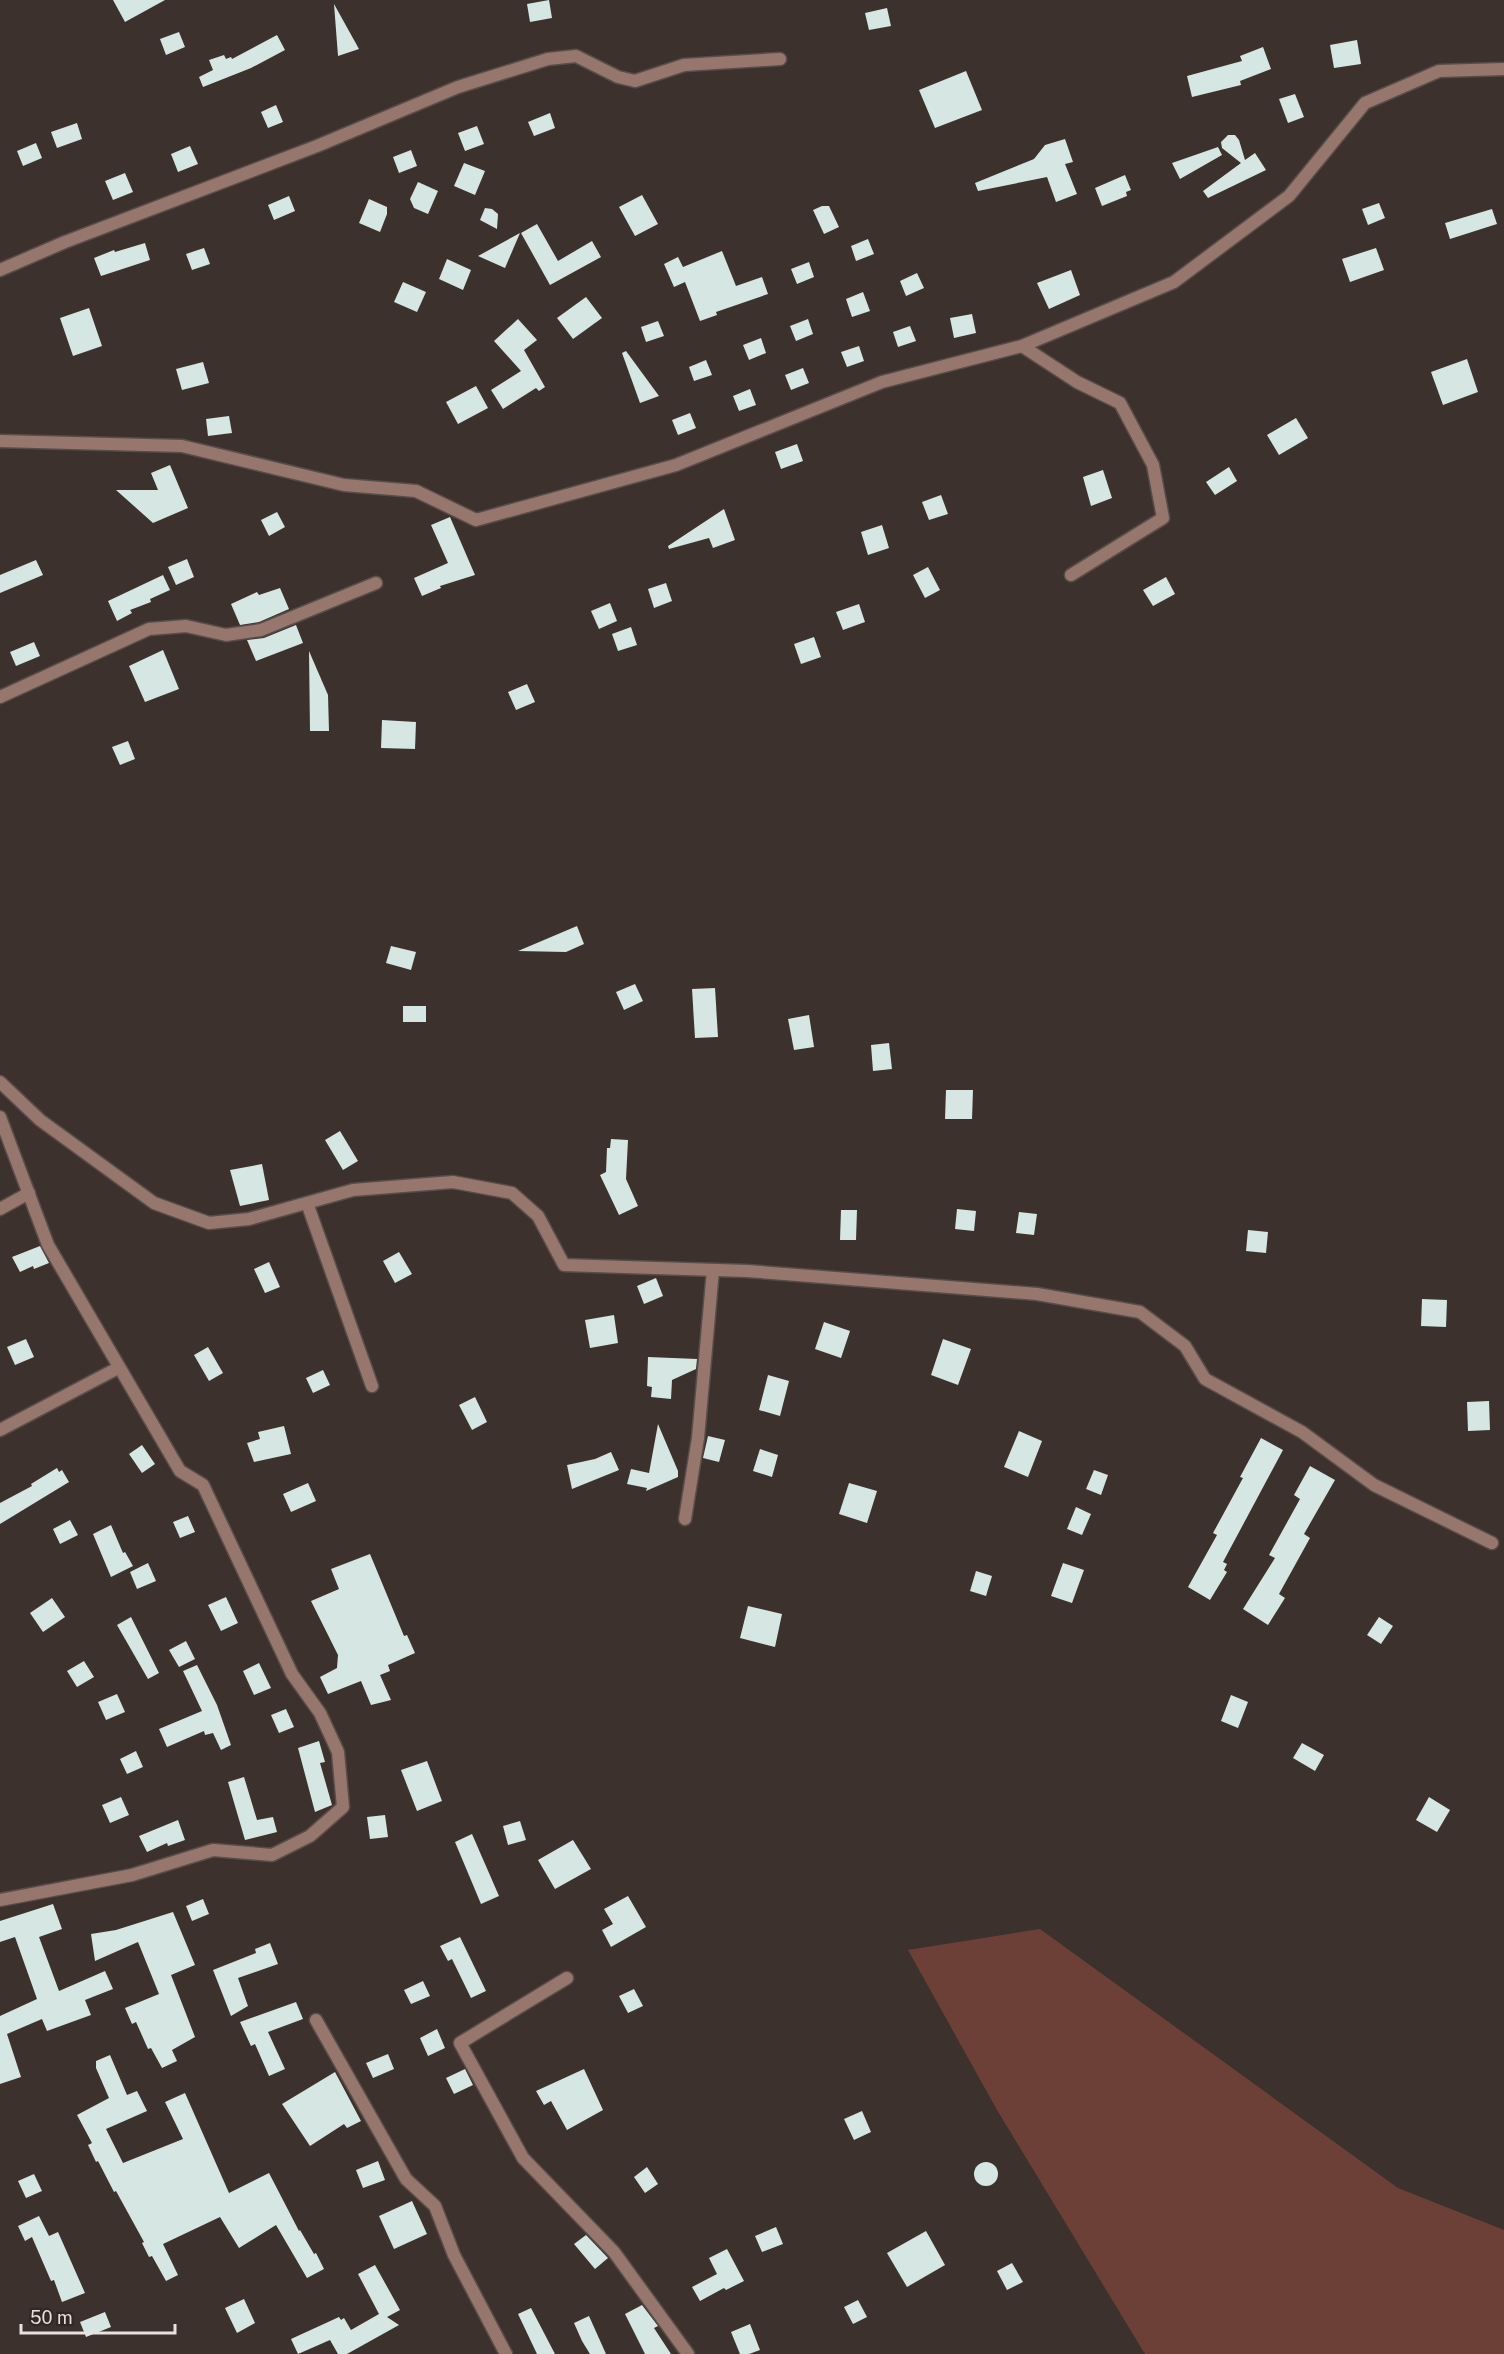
<svg xmlns="http://www.w3.org/2000/svg" width="1504" height="2354" viewBox="0 0 1504 2354" font-family="'Public Sans',sans-serif">
  <style>
    .green { fill: #6c4036 }
    .building { fill: #d6e6e2 }
    .lines { fill: none; stroke-linecap: round; stroke-linejoin: round }
    .minor-casing { stroke: #594d4a; stroke-width: 15 }
    .minor { stroke: #97766e; stroke-width: 12 }
  </style>
  <rect width="100%" height="100%" fill="#3d312e"/>
  <polygon class="green" points="1040,1929 1398,2188 1504,2230 1504,2354 1145,2354 997,2110 908,1950"/>
  <g class="building">
    <polygon points="113,0 165,0 125,22"/>
    <polygon points="549,0 552,18 530,22 527,4"/>
    <polygon points="334,4 359,49 338,56"/>
    <polygon points="887,8 891,26 869,30 865,13"/>
    <polygon points="179,32 185,47 166,55 160,39"/>
    <polygon points="277,35 285,50 251,68 203,87 199,77 213,70 209,60 224,55 226,59 231,57 232,59"/>
    <polygon points="1357,40 1361,64 1334,68 1330,45"/>
    <polygon points="1263,47 1271,69 1240,81 1241,85 1192,97 1187,76 1242,61 1240,56"/>
    <polygon points="966,71 982,110 935,128 919,90"/>
    <polygon points="1295,94 1304,117 1288,123 1279,99"/>
    <polygon points="276,105 283,122 268,128 261,112"/>
    <polygon points="550,113 555,128 534,136 528,122"/>
    <polygon points="77,123 82,139 57,148 51,132"/>
    <polygon points="477,126 484,144 465,151 458,133"/>
    <polygon points="1228,135 1235,135 1239,140 1245,160 1255,153 1266,170 1208,198 1203,191 1241,163 1222,148 1221,142"/>
    <polygon points="1065,139 1073,162 1065,164 1077,194 1056,202 1047,177 978,191 975,183 1034,159 1045,145"/>
    <polygon points="36,143 42,158 23,166 17,151"/>
    <polygon points="190,146 198,164 178,172 171,154"/>
    <polygon points="1218,147 1222,155 1180,179 1172,163"/>
    <polygon points="411,150 417,166 399,173 393,157"/>
    <polygon points="464,163 485,171 475,195 454,186"/>
    <polygon points="125,173 133,192 113,200 105,181"/>
    <polygon points="1125,175 1131,190 1126,192 1127,196 1102,206 1095,188"/>
    <polygon points="418,182 438,191 428,214 414,208 410,199"/>
    <polygon points="642,195 658,224 635,236 619,207"/>
    <polygon points="289,196 295,211 274,220 268,205"/>
    <polygon points="369,199 387,207 387,214 380,232 359,223"/>
    <polygon points="1379,203 1385,218 1368,225 1362,209"/>
    <polygon points="822,206 829,206 839,227 824,234 813,210"/>
    <polygon points="485,208 492,209 498,214 497,229 480,220"/>
    <polygon points="1492,209 1497,224 1450,239 1445,223"/>
    <polygon points="537,224 558,261 592,241 601,257 550,285 521,233"/>
    <polygon points="520,233 505,268 478,256"/>
    <polygon points="868,239 874,254 856,261 851,246"/>
    <polygon points="145,243 150,260 101,276 94,258 114,250 115,252"/>
    <polygon points="204,248 210,264 192,270 186,254"/>
    <polygon points="1376,248 1384,270 1350,282 1342,259"/>
    <polygon points="722,251 736,286 762,277 768,294 716,312 717,315 700,321 685,282 674,287 664,264 678,257 683,267"/>
    <polygon points="447,259 471,270 463,290 439,279"/>
    <polygon points="809,262 814,277 797,284 791,269"/>
    <polygon points="1071,270 1080,295 1049,309 1037,283"/>
    <polygon points="917,273 924,288 906,296 900,281"/>
    <polygon points="403,282 426,292 417,312 394,302"/>
    <polygon points="863,292 870,311 852,317 846,299"/>
    <polygon points="586,297 602,318 573,339 557,318"/>
    <polygon points="89,308 102,346 73,356 60,318"/>
    <polygon points="972,314 976,333 954,338 950,318"/>
    <polygon points="518,319 537,340 524,350 545,387 539,391 536,388 503,409 491,390 521,371 494,341"/>
    <polygon points="808,319 813,334 796,341 790,326"/>
    <polygon points="658,321 664,336 646,342 641,327"/>
    <polygon points="910,326 916,341 898,347 893,332"/>
    <polygon points="761,338 766,353 749,360 743,345"/>
    <polygon points="859,346 864,361 847,367 841,352"/>
    <polygon points="626,351 659,396 640,403 622,353"/>
    <polygon points="1467,359 1478,392 1443,405 1431,372"/>
    <polygon points="706,360 712,375 694,381 689,367"/>
    <polygon points="203,362 209,383 182,390 176,369"/>
    <polygon points="803,368 809,383 791,390 785,375"/>
    <polygon points="476,386 488,408 458,424 446,402"/>
    <polygon points="750,389 756,405 739,411 733,396"/>
    <polygon points="690,413 696,428 678,435 672,420"/>
    <polygon points="229,416 232,433 208,436 206,419"/>
    <polygon points="1296,418 1308,438 1279,455 1267,435"/>
    <polygon points="797,444 803,461 781,469 775,452"/>
    <polygon points="170,465 188,508 153,523 116,490 158,490 151,473"/>
    <polygon points="1229,467 1237,481 1215,495 1206,482"/>
    <polygon points="1103,470 1112,498 1091,506 1083,477"/>
    <polygon points="941,495 948,514 929,520 922,502"/>
    <polygon points="724,509 735,540 713,548 709,538 669,549 668,546"/>
    <polygon points="277,512 285,527 269,536 261,520"/>
    <polygon points="450,517 475,575 440,586 441,588 422,596 414,578 448,563 431,525"/>
    <polygon points="882,525 889,548 868,555 861,532"/>
    <polygon points="187,559 194,577 176,585 168,567"/>
    <polygon points="36,560 43,575 0,593 0,575"/>
    <polygon points="928,567 940,590 925,598 913,575"/>
    <polygon points="163,575 170,590 150,599 151,602 130,610 132,613 117,621 108,601"/>
    <polygon points="1166,577 1175,594 1153,606 1143,590"/>
    <polygon points="666,583 672,601 654,608 648,589"/>
    <polygon points="280,588 289,609 259,622 240,625 231,604 257,592 259,595"/>
    <polygon points="610,603 617,621 599,629 591,611"/>
    <polygon points="859,604 865,622 843,630 836,612"/>
    <polygon points="296,625 303,643 256,661 247,640 264,638"/>
    <polygon points="631,627 637,645 618,651 612,634"/>
    <polygon points="814,637 821,657 801,664 794,644"/>
    <polygon points="34,642 40,656 16,666 10,652"/>
    <polygon points="163,650 179,689 145,702 129,666"/>
    <polygon points="309,651 328,695 329,731 310,731"/>
    <polygon points="527,684 535,702 516,710 508,692"/>
    <polygon points="382,720 416,722 415,749 381,748"/>
    <polygon points="128,741 135,759 120,765 112,747"/>
    <polygon points="577,926 584,944 566,952 518,951"/>
    <polygon points="391,946 416,952 411,970 386,963"/>
    <polygon points="635,984 643,1001 624,1010 616,992"/>
    <polygon points="715,988 718,1037 695,1038 692,989"/>
    <rect x="403" y="1006" width="23" height="16"/>
    <polygon points="809,1015 814,1047 794,1050 788,1019"/>
    <polygon points="889,1043 892,1069 873,1071 871,1045"/>
    <polygon points="946,1090 973,1090 972,1119 945,1119"/>
    <polygon points="340,1131 358,1161 343,1170 325,1140"/>
    <polygon points="611,1139 628,1140 626,1179 638,1206 619,1215 600,1175 606,1172 607,1148 610,1148"/>
    <polygon points="262,1164 269,1200 240,1206 230,1170"/>
    <polygon points="957,1209 976,1211 974,1231 955,1229"/>
    <polygon points="841,1210 857,1210 856,1240 840,1240"/>
    <polygon points="1019,1212 1037,1214 1034,1235 1016,1233"/>
    <polygon points="1248,1230 1268,1232 1266,1253 1246,1251"/>
    <polygon points="40,1246 49,1263 34,1269 33,1266 20,1272 12,1257"/>
    <polygon points="399,1252 412,1274 395,1283 383,1261"/>
    <polygon points="269,1262 280,1287 265,1293 254,1269"/>
    <polygon points="656,1278 663,1296 644,1304 637,1286"/>
    <polygon points="1422,1299 1447,1300 1446,1327 1421,1326"/>
    <polygon points="614,1315 618,1343 590,1348 585,1320"/>
    <polygon points="824,1322 850,1331 841,1358 815,1349"/>
    <polygon points="26,1339 34,1357 15,1365 7,1347"/>
    <polygon points="943,1339 971,1349 958,1385 931,1375"/>
    <polygon points="208,1347 223,1373 209,1381 194,1355"/>
    <polygon points="648,1357 697,1359 696,1369 672,1380 671,1399 651,1397 652,1387 647,1386"/>
    <polygon points="323,1370 330,1385 313,1393 306,1378"/>
    <polygon points="768,1375 789,1381 780,1416 759,1410"/>
    <polygon points="475,1397 487,1422 472,1430 459,1405"/>
    <polygon points="1489,1401 1490,1430 1468,1431 1467,1402"/>
    <polygon points="658,1424 678,1471 678,1477 646,1491 647,1488 627,1484 631,1469 649,1473"/>
    <polygon points="284,1426 291,1454 254,1462 247,1443 260,1439 258,1432"/>
    <polygon points="1019,1431 1042,1441 1028,1477 1004,1467"/>
    <polygon points="708,1436 725,1440 719,1462 703,1458"/>
    <polygon points="1261,1438 1283,1450 1223,1562 1227,1564 1224,1570 1227,1572 1210,1600 1188,1587 1217,1535 1213,1533 1243,1478 1240,1477"/>
    <polygon points="142,1445 155,1464 142,1473 129,1454"/>
    <polygon points="760,1449 778,1455 772,1477 753,1471"/>
    <polygon points="611,1452 619,1470 572,1489 567,1465 595,1459"/>
    <polygon points="1310,1466 1335,1480 1304,1534 1310,1538 1279,1594 1285,1598 1268,1625 1243,1609 1275,1558 1269,1555 1300,1499 1294,1495"/>
    <polygon points="57,1468 59,1472 62,1470 69,1482 0,1524 0,1503 32,1486 31,1484"/>
    <polygon points="1094,1470 1108,1475 1101,1495 1086,1489"/>
    <polygon points="308,1483 316,1501 291,1512 283,1494"/>
    <polygon points="849,1483 877,1491 867,1523 839,1514"/>
    <polygon points="1076,1507 1091,1514 1082,1535 1067,1529"/>
    <polygon points="188,1516 195,1532 180,1538 173,1522"/>
    <polygon points="70,1520 78,1535 60,1544 53,1529"/>
    <polygon points="111,1525 123,1553 125,1552 133,1566 111,1577 93,1534"/>
    <polygon points="370,1554 404,1636 407,1635 415,1653 388,1665 390,1671 380,1675 391,1700 371,1705 361,1681 328,1694 320,1677 337,1668 338,1655 311,1601 339,1589 331,1569"/>
    <polygon points="148,1563 156,1581 137,1589 130,1572"/>
    <polygon points="1063,1563 1084,1570 1072,1603 1051,1596"/>
    <polygon points="976,1571 992,1576 986,1596 970,1591"/>
    <polygon points="226,1597 238,1623 221,1631 208,1605"/>
    <polygon points="52,1598 65,1617 43,1632 30,1613"/>
    <polygon points="748,1606 782,1614 775,1647 740,1638"/>
    <polygon points="131,1617 159,1673 148,1679 117,1625"/>
    <polygon points="1379,1617 1393,1626 1381,1644 1367,1635"/>
    <polygon points="186,1641 195,1659 179,1667 169,1650"/>
    <polygon points="84,1661 94,1677 77,1687 67,1671"/>
    <polygon points="259,1663 271,1688 254,1695 243,1671"/>
    <polygon points="197,1665 217,1705 231,1745 221,1750 213,1733 205,1735 204,1731 167,1747 159,1729 202,1711 183,1671"/>
    <polygon points="117,1694 125,1712 106,1720 98,1702"/>
    <polygon points="1231,1695 1248,1702 1238,1728 1221,1721"/>
    <polygon points="286,1709 294,1727 279,1733 271,1715"/>
    <polygon points="319,1741 325,1762 320,1763 332,1805 315,1812 298,1748"/>
    <polygon points="1302,1743 1324,1755 1315,1771 1293,1758"/>
    <polygon points="136,1751 143,1767 127,1774 120,1759"/>
    <polygon points="427,1761 442,1801 417,1811 401,1770"/>
    <polygon points="244,1777 257,1820 273,1817 277,1832 245,1840 228,1782"/>
    <polygon points="121,1797 129,1815 110,1823 102,1805"/>
    <polygon points="1429,1797 1450,1810 1437,1832 1416,1820"/>
    <polygon points="385,1815 388,1837 370,1839 367,1817"/>
    <polygon points="178,1820 185,1840 168,1846 167,1843 147,1852 139,1836"/>
    <polygon points="520,1821 526,1840 508,1845 503,1826"/>
    <polygon points="472,1834 499,1896 481,1904 455,1842"/>
    <polygon points="573,1840 591,1869 555,1889 538,1860"/>
    <polygon points="628,1896 646,1927 611,1947 602,1930 613,1924 604,1909"/>
    <polygon points="203,1899 209,1914 192,1921 186,1906"/>
    <polygon points="53,1904 62,1929 39,1937 59,1991 105,1971 113,1989 85,2000 91,2015 47,2031 42,2019 7,2034 21,2077 0,2084 0,2016 37,1999 15,1937 0,1942 0,1921"/>
    <polygon points="173,1912 195,1965 171,1975 195,2037 172,2050 177,2061 162,2068 151,2048 148,2049 136,2022 132,2024 125,2008 159,1994 138,1942 95,1961 91,1934 116,1930"/>
    <polygon points="460,1937 486,1991 471,1998 452,1959 448,1961 440,1946"/>
    <polygon points="270,1943 278,1964 238,1978 248,2006 231,2016 213,1970 256,1953 255,1949"/>
    <polygon points="423,1981 430,1996 411,2004 404,1990"/>
    <polygon points="634,1989 643,2006 628,2013 619,1996"/>
    <polygon points="296,2002 303,2019 268,2032 285,2069 269,2076 255,2044 251,2046 240,2022"/>
    <polygon points="437,2029 445,2048 428,2056 420,2038"/>
    <polygon points="388,2054 394,2069 373,2078 366,2063"/>
    <polygon points="110,2055 127,2095 137,2091 147,2111 106,2129 123,2163 183,2139 165,2102 185,2093 229,2193 269,2173 299,2231 300,2230 314,2254 316,2253 324,2269 307,2278 276,2225 239,2248 220,2217 163,2244 178,2275 166,2281 152,2256 149,2257 142,2243 144,2242 116,2191 114,2192 98,2161 96,2162 88,2145 92,2143 77,2115 109,2098 96,2068 96,2061"/>
    <polygon points="465,2069 473,2085 454,2094 446,2078"/>
    <polygon points="584,2069 603,2110 567,2130 551,2101 544,2105 536,2091"/>
    <polygon points="335,2072 361,2121 347,2128 344,2124 310,2146 282,2104"/>
    <polygon points="862,2111 871,2132 854,2140 844,2119"/>
    <polygon points="378,2161 385,2180 363,2188 356,2170"/>
    <circle cx="986" cy="2174" r="12"/>
    <polygon points="647,2167 658,2184 645,2193 634,2177"/>
    <polygon points="34,2174 42,2191 26,2198 18,2181"/>
    <polygon points="412,2201 427,2234 394,2249 379,2216"/>
    <polygon points="39,2216 49,2236 58,2232 85,2293 62,2302 54,2280 51,2281 32,2237 25,2241 18,2226"/>
    <polygon points="776,2227 783,2244 762,2252 755,2236"/>
    <polygon points="926,2231 945,2265 907,2287 887,2253"/>
    <polygon points="586,2235 608,2258 595,2269 574,2244"/>
    <polygon points="727,2249 744,2281 726,2290 724,2288 700,2301 692,2287 717,2274 709,2258"/>
    <polygon points="1012,2263 1023,2282 1007,2290 997,2271"/>
    <polygon points="375,2265 400,2310 387,2317 399,2325 347,2354 338,2354 330,2340 298,2354 291,2339 339,2317 341,2320 344,2318 351,2330 379,2314 358,2274"/>
    <polygon points="244,2299 255,2323 237,2333 225,2308"/>
    <polygon points="858,2300 867,2317 853,2324 844,2307"/>
    <polygon points="642,2305 658,2326 654,2328 671,2354 645,2354 625,2314"/>
    <polygon points="531,2308 555,2354 537,2354 518,2314"/>
    <polygon points="105,2312 111,2327 86,2337 80,2322"/>
    <polygon points="589,2316 606,2354 590,2354 582,2341 574,2323"/>
    <polygon points="750,2324 760,2350 749,2354 740,2354 731,2332"/>
  </g>
  <g class="lines">
    <g class="minor-casing">
      <g id="minor">
        <polyline points="0,270 65,242 317,146 458,87 548,59 576,56 618,77 635,81 684,65 780,59"/>
        <polyline points="1022,346 1077,382 1120,403 1153,465 1163,518 1071,575"/>
        <polyline points="0,441 182,446 344,485 416,491 476,520 676,465 882,382 1022,346 1174,282 1289,196 1365,103 1439,71 1504,69"/>
        <polyline points="0,697 149,629 186,626 226,635 261,630 376,583"/>
        <polyline points="0,1082 40,1120 154,1203 209,1223 249,1219 353,1190 453,1182 512,1193 538,1216 564,1265 747,1271 1037,1294 1140,1312 1185,1346 1205,1379 1302,1432 1374,1485 1492,1543"/>
        <polyline points="0,1117 48,1245 180,1471 203,1485 292,1674 320,1713 338,1752 343,1807 310,1836 272,1855 213,1850 132,1875 0,1900"/>
        <polyline points="307,1203 372,1386"/>
        <polyline points="0,1209 29,1193"/>
        <polyline points="0,1430 118,1368"/>
        <polyline points="685,1519 698,1438 713,1270"/>
        <polyline points="567,1978 460,2043 523,2158 614,2252 688,2354"/>
        <polyline points="316,2020 406,2179 435,2206 454,2255 506,2354"/>
      </g>
    </g>
    <use href="#minor" class="minor"/>
  </g>
  <path d="M21 2324v9h154v-9" fill="none" stroke="#e9e1df" stroke-width="3"/>
  <text x="30" y="2324" font-size="18" fill="#e9e1df" stroke="#322724" stroke-width="4.5" paint-order="stroke">50 m</text>
</svg>
